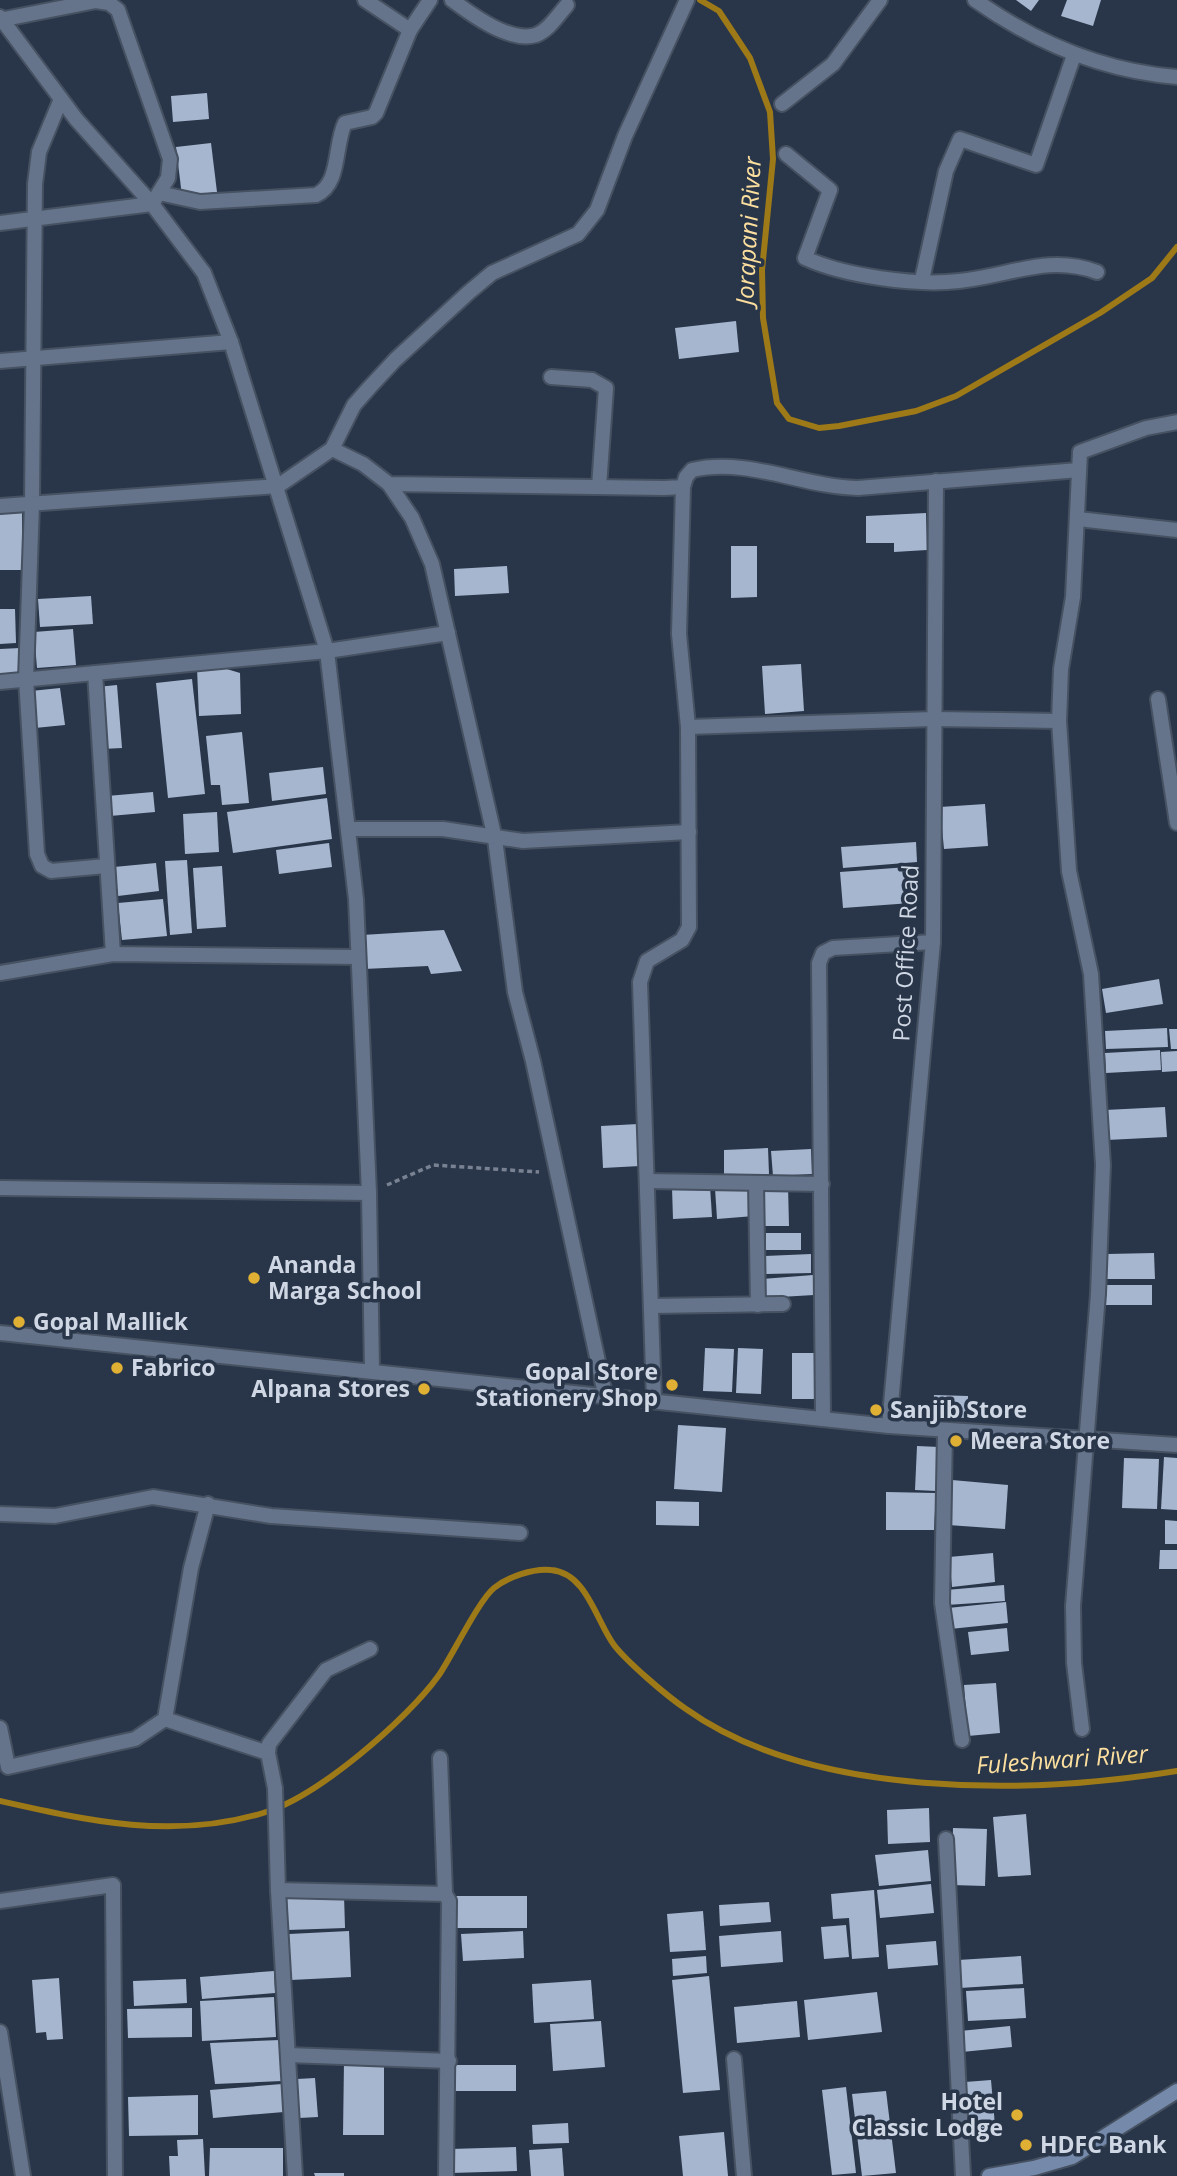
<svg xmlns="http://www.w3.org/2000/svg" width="1177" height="2176" viewBox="0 0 1177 2176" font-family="'Open Sans',sans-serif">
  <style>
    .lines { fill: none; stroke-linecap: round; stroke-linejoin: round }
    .stream { stroke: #9d7918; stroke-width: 6 }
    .building { fill: #a7b6cf }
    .minor-casing { stroke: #465162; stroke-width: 18 }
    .tertiary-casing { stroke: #465162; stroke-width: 18 }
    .secondary-casing { stroke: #465162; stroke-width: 18 }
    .path { stroke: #788292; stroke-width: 3.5; stroke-dasharray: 5 3.5; stroke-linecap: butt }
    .minor { stroke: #65748a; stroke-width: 14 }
    .tertiary { stroke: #65748a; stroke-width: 14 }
    .secondary { stroke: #758aaa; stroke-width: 14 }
    .poi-dot { fill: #e0b034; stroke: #293649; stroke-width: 2.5 }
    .labels { text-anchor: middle; stroke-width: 7; stroke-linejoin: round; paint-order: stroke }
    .street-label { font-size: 23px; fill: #cfd7e4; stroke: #293649 }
    .poi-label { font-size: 23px; font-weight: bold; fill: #cfd7e4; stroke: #293649; text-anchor: start }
    .water-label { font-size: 24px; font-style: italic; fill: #fcdf9f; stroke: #293649 }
  </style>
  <rect width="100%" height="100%" fill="#293649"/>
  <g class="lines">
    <g class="stream">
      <polyline points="700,0 719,11 750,58 770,112 773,159 762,270 763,318 777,403 789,419 819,428 839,426 916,411 956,396 1100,313 1152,278 1177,247"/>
      <path d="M0 1801C89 1821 173 1840 263 1813 316 1798 407 1720 439 1675 452 1656 479 1600 494 1588 508 1577 533 1568 551 1570 587 1573 596 1621 614 1645 627 1662 668 1697 686 1709 812 1799 1030 1795 1177 1771"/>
    </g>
  </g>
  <g class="building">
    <polygon points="1016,0 1039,0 1031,11"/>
    <polygon points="1067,0 1101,0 1093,26 1061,16"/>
    <polygon points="207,93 209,119 173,122 171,96"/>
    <polygon points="211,143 217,192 182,196 176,147"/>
    <polygon points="736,321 739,352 679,359 675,328"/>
    <rect x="0" y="512" width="22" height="58"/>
    <polygon points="926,513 927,550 894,552 894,543 866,543 866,516"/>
    <polygon points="731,546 757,546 757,597 731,598"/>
    <polygon points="507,566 509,593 455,596 454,569"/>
    <polygon points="91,596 93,624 40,627 38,599"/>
    <polygon points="0,609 15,609 16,643 0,644"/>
    <polygon points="73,629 76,665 37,668 34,632"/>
    <polygon points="20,648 22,675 0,676 0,649"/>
    <polygon points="801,664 804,711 765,714 762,666"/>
    <polygon points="220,667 240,673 241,714 199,716 197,668"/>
    <polygon points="192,679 205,794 168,798 156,683"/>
    <polygon points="117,685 122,748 102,749 97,687"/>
    <polygon points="60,688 65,725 35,728 31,691"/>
    <polygon points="242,732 249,803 222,805 220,785 211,785 206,736"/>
    <polygon points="323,767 326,794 272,801 269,773"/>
    <polygon points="153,792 155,812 110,816 107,796"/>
    <polygon points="327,798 332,839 233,853 227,812"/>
    <polygon points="985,804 988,846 944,849 940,807"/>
    <polygon points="217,812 219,852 185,854 183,814"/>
    <polygon points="916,842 917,862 843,868 841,847"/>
    <polygon points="329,843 332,867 279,874 276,850"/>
    <polygon points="187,860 192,933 170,935 165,861"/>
    <polygon points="156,863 159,891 118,896 114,867"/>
    <polygon points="222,866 226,927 197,929 193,868"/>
    <polygon points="908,867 911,903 843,908 840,872"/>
    <polygon points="163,899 167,936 122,940 118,903"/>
    <polygon points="444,930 462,971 431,974 428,966 364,969 362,935"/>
    <polygon points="1159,979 1163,1004 1106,1013 1102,989"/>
    <polygon points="1167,1028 1168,1047 1106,1049 1105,1031"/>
    <polygon points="1169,1029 1177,1029 1177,1049 1171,1049"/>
    <polygon points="1160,1050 1161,1070 1106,1073 1105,1053"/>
    <polygon points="1177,1051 1177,1071 1162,1072 1161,1052"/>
    <polygon points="1165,1107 1167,1137 1107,1140 1105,1110"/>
    <polygon points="638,1124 640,1166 603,1168 601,1126"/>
    <polygon points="768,1148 769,1174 724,1175 724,1150"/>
    <polygon points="811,1149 812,1174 773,1176 771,1151"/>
    <polygon points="710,1186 712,1217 673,1219 672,1188"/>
    <polygon points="788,1186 789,1226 762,1226 762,1187"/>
    <polygon points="752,1187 754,1216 717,1219 715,1188"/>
    <rect x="766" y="1233" width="35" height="17"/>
    <polygon points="1154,1253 1155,1279 1107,1279 1107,1254"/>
    <polygon points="811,1254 811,1273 766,1274 765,1256"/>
    <polygon points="813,1275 814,1295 763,1298 762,1279"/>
    <rect x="1105" y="1285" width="47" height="20"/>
    <polygon points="705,1348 734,1349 732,1392 703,1391"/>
    <polygon points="738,1348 763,1349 761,1394 736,1393"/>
    <rect x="792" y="1353" width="22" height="46"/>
    <polygon points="934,1395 968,1396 968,1418 933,1417"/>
    <polygon points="678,1425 726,1428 722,1492 674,1489"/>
    <polygon points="917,1446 939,1447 936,1491 915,1490"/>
    <polygon points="1164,1457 1177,1458 1177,1510 1161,1509"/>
    <polygon points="1124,1458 1159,1459 1157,1509 1122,1508"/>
    <polygon points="952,1480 1008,1485 1005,1529 948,1525"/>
    <polygon points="886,1492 936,1493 934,1530 886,1530"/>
    <polygon points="656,1501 699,1502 699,1526 656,1525"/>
    <polygon points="1165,1520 1177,1521 1177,1544 1165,1544"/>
    <polygon points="1160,1550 1177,1550 1177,1569 1159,1569"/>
    <polygon points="993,1553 995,1582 952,1587 949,1557"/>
    <polygon points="1004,1585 1005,1601 947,1605 946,1590"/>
    <polygon points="1006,1602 1008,1623 950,1629 948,1608"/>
    <polygon points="1007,1628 1009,1651 971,1655 968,1632"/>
    <polygon points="996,1683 1000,1733 968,1736 964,1685"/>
    <polygon points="929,1808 930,1842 888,1844 887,1810"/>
    <polygon points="1026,1814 1031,1875 998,1877 993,1817"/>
    <polygon points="953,1828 987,1829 985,1886 952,1885"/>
    <polygon points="928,1850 931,1881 879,1886 875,1855"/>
    <polygon points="931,1884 934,1913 880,1918 877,1890"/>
    <polygon points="874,1890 879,1957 852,1959 849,1918 833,1919 831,1894"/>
    <polygon points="344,1895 345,1928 288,1930 287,1896"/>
    <rect x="451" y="1896" width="76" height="32"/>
    <polygon points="769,1902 771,1922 720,1926 719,1905"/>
    <polygon points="703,1911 706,1950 670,1952 667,1914"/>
    <polygon points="846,1925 849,1957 824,1959 821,1927"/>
    <polygon points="349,1931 351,1977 291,1980 289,1934"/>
    <polygon points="523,1931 524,1958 463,1961 461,1934"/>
    <polygon points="781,1931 783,1962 721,1967 719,1936"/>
    <polygon points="936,1941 938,1965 888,1969 886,1945"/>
    <polygon points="706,1956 707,1973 673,1976 672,1959"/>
    <polygon points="1021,1956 1023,1984 960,1988 958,1960"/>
    <polygon points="274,1971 275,1993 202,1999 200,1977"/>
    <polygon points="709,1976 720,2090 683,2093 672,1980"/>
    <polygon points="59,1978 63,2039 47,2040 46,2032 36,2033 32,1980"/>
    <polygon points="186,1979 187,2003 134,2006 133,1981"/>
    <polygon points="591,1980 594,2019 534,2023 532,1984"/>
    <polygon points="1024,1988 1026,2018 968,2021 966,1991"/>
    <polygon points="877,1992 882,2032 808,2040 804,2000"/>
    <polygon points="274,1997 276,2037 202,2041 200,2001"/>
    <polygon points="797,2001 800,2037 737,2043 734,2007"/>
    <polygon points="192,2008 192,2037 128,2038 127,2009"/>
    <polygon points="601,2021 605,2067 553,2071 550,2024"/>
    <polygon points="1010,2026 1012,2047 962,2052 960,2031"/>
    <polygon points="280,2040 282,2081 215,2084 210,2043"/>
    <polygon points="344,2061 384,2062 384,2135 343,2135"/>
    <rect x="451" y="2065" width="65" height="26"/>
    <polygon points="315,2078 318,2117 299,2118 297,2079"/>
    <polygon points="991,2080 996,2137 970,2139 965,2082"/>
    <polygon points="282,2084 284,2112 213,2118 210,2090"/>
    <polygon points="846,2087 856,2173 832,2175 822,2090"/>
    <polygon points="886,2091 896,2173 862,2176 852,2094"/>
    <polygon points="198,2095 198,2135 129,2136 128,2097"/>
    <polygon points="568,2123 569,2143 533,2144 532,2125"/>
    <polygon points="724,2132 728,2176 683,2176 679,2136"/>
    <polygon points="203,2139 205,2176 170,2176 169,2156 178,2156 177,2140"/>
    <polygon points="516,2147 517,2171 451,2173 450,2149"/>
    <polygon points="210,2148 283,2148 283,2176 209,2176"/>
    <polygon points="562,2148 564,2176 531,2176 529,2150"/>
    <polygon points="314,2173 344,2173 344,2176 315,2176"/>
  </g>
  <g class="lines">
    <g class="minor-casing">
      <g id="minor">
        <polyline points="365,0 410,30"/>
        <path d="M452 0C472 15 510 43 536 35 549 30 558 15 567 5"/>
        <polyline points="0,17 76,119 152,204 204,273 231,342 327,651 356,899 369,1193 372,1370"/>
        <polyline points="0,20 96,1 109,3 118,10 170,159 168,178 152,204 0,223"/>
        <polyline points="61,99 39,152 35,184 32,504 26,679 37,854 42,866 51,871 106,866"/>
        <polyline points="782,104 833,64 880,0"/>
        <path d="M786 154 830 190 805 258C844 276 916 286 959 281 1009 276 1048 254 1097 272"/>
        <path d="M159 193 200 202 316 195C341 184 334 145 345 123L372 117 376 113 410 30 430 0"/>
        <polyline points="922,280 946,171 960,139 1036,165 1074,55"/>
        <polyline points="0,361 231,342"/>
        <polyline points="551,377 592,380 606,388 599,487"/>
        <path d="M332 449 363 464 389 484 664 488 683 487 686 477 692 470C748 457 802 487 858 488L1079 470"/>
        <polyline points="389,484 412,518 432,564 495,839 515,992 533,1061 605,1394"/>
        <polyline points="0,506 278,486 332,449 354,405 369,388 395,360 468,293 492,273 578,234 597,210 625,136 687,0"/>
        <polyline points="1078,519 1177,530"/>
        <polyline points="95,673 113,954"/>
        <polyline points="0,682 327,651 448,633"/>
        <polyline points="1158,699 1177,823"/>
        <polyline points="688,727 934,719 1059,721"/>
        <polyline points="348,829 443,829 523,841 689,832"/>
        <polyline points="0,973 113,954 358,957"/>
        <polyline points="647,1181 822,1184"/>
        <polyline points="756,1183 758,1305"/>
        <polyline points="0,1188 369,1193"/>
        <polyline points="651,1306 783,1304"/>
        <polyline points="0,1333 889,1426 1177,1445"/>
        <polyline points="654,1400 640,982 647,961 682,940 689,927 688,727 679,634 683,487"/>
        <polyline points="823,1419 819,963 823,953 833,948 933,942"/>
        <polyline points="889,1426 933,942 936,481"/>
        <polyline points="945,1431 942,1603 962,1740"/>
        <polyline points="0,1514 55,1516 153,1497 271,1516 520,1533"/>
        <polyline points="370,1649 326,1670 269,1744 268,1753 275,1788 278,1890 445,1894"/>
        <polyline points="165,1719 268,1753"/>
        <polyline points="0,1728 8,1767 135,1739 165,1719 191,1568 208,1504"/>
        <polyline points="1082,1729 1074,1663 1073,1606 1098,1294 1103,1165 1091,974 1069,871 1059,721 1061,669 1073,597 1080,452 1146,428 1177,422"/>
        <polyline points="440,1758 445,1894 449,1901 446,2176"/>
        <polyline points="946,1839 963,2176"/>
        <polyline points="278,1890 295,2176"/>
        <polyline points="0,1901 113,1885 115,2176"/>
        <polyline points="0,2032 23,2176"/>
        <polyline points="288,2055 449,2061"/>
        <polyline points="734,2059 744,2176"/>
      </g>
    </g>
    <g class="tertiary-casing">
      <path id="tertiary" d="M975 0C1036 43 1102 71 1177 77"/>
    </g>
    <g class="secondary-casing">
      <polyline id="secondary" points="989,2176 1034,2168 1072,2157 1177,2091"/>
    </g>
    <polyline class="path" points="387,1185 433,1165 539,1172"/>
    <use href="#minor" class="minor"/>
    <use href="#tertiary" class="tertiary"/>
    <use href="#secondary" class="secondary"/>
  </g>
  <g class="poi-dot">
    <circle cx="254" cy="1278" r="7"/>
    <circle cx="19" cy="1322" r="7"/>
    <circle cx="117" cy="1368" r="7"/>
    <circle cx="672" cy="1385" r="7"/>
    <circle cx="424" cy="1389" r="7"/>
    <circle cx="876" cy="1410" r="7"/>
    <circle cx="956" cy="1441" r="7"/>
    <circle cx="1017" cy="2115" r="7"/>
    <circle cx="1026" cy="2145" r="7"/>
  </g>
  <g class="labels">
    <g class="street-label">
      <text transform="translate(906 953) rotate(-87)" y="8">Post Office Road</text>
    </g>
    <g class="poi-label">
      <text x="268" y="1273">Ananda<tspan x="268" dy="26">Marga School</tspan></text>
      <text x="33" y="1330">Gopal Mallick</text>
      <text x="131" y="1376">Fabrico</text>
      <text x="658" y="1380" text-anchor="end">Gopal Store<tspan x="658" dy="26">Stationery Shop</tspan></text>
      <text x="410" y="1397" text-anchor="end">Alpana Stores</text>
      <text x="890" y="1418">Sanjib Store</text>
      <text x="970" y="1449">Meera Store</text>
      <text x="1003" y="2110" text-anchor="end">Hotel<tspan x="1003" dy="26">Classic Lodge</tspan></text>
      <text x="1040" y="2153">HDFC Bank</text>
    </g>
    <g class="water-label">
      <text transform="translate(749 231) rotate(-87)" y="8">Jorapani River</text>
      <text transform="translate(1062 1760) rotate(-4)" y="8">Fuleshwari River</text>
    </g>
  </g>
</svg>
